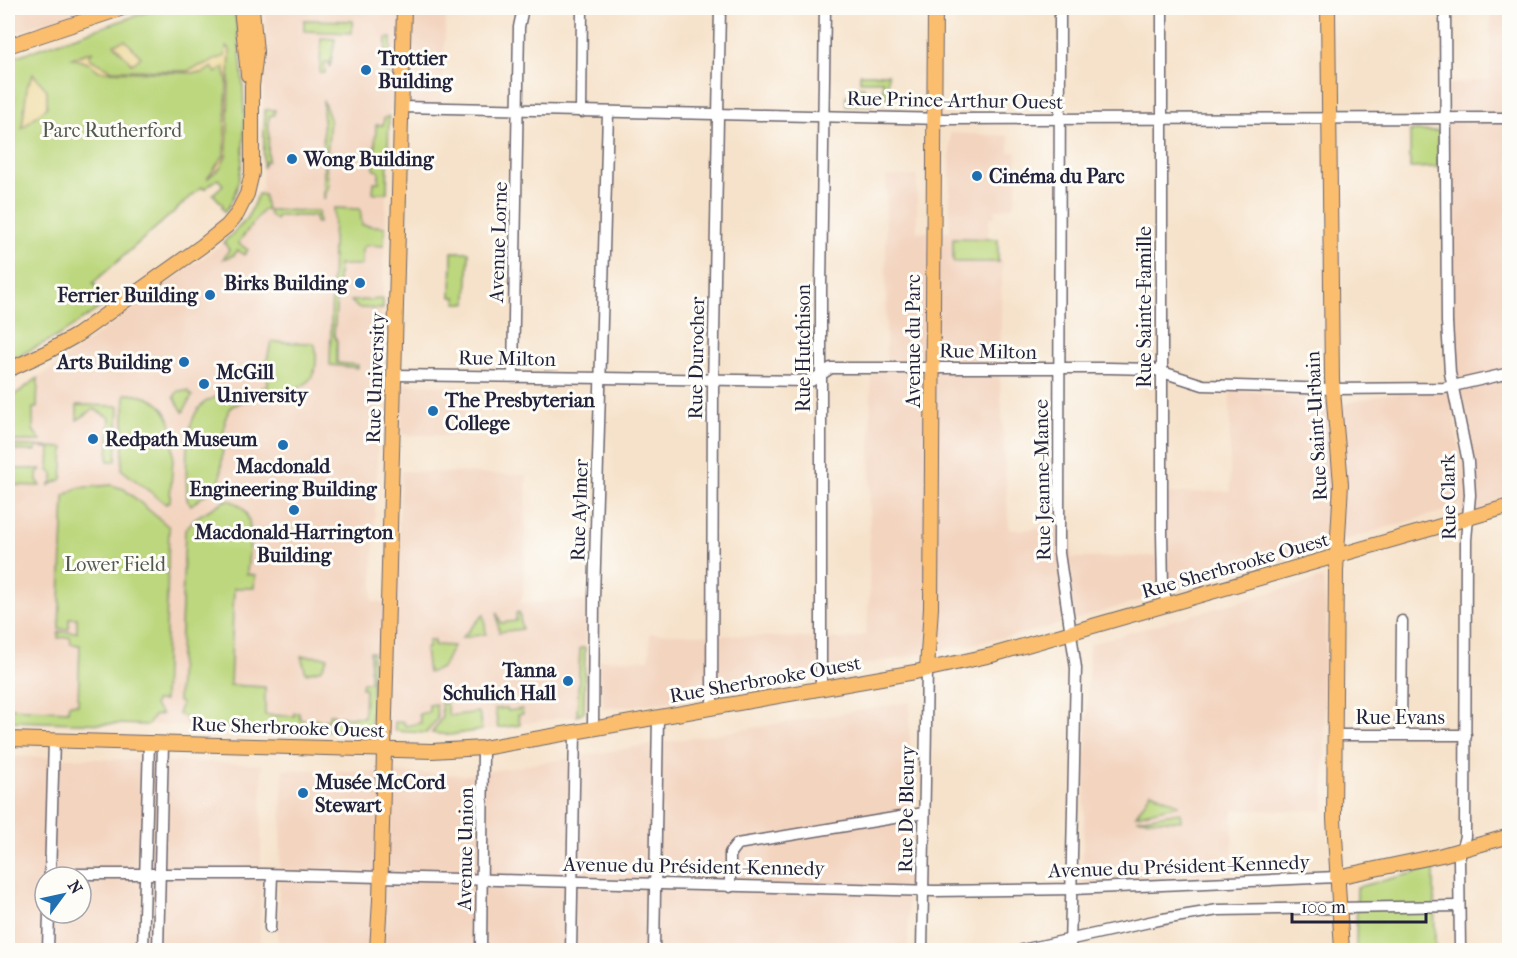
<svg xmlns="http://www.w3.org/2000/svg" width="1517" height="958" viewBox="0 0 1517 958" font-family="'IM FELL French Canon',serif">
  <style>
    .built { fill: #f3d4bf; fill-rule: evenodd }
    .green { fill: #bcd77d; stroke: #6f7c5c; stroke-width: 1.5 }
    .sand { fill: #eeda9e; stroke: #887e6c; stroke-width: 1.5 }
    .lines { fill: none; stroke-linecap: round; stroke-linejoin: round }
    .minor-casing { stroke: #6c656d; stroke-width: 13 }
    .major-casing { stroke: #6c656d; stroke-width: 16 }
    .minor { stroke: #fff; stroke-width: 10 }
    .major { stroke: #fabe6e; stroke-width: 14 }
    .poi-dot { fill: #1f6fb2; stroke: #fdfcf7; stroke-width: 2 }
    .labels { text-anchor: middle; stroke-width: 6; stroke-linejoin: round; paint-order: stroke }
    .poi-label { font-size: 20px; font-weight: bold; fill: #22223b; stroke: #fdfcf7; text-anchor: start }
    .street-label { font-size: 20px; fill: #22223b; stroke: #fdfcf7 }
    .park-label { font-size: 20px; fill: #50584f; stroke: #fdfcf7 }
  </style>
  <rect width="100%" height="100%" fill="#fdfcf7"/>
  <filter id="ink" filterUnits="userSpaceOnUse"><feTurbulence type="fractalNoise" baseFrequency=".0167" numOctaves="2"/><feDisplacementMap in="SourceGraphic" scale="12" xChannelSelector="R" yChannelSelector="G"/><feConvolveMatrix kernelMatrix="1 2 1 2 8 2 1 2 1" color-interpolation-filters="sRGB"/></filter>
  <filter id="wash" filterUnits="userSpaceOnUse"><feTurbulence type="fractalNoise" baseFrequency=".008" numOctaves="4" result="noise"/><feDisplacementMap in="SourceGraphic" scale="24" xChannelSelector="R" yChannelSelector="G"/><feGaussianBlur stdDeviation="1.35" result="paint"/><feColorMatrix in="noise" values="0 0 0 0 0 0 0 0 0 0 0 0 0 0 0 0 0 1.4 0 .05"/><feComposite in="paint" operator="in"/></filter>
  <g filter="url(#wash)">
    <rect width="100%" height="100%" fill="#f6e2ca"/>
    <g class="built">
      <polygon points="8,8 90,8 8,35"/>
      <polygon points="266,8 446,8 442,105 389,111 372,601 397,604 401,471 527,475 523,596 519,603 586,601 584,711 579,715 448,736 409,732 8,721 8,396 46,372 220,245 238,230 250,212 262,187"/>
      <polygon points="1490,8 1509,8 1509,504 1461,518 1461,501 1454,508 1036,631 693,699 603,709 598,660 649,659 650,633 842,639 866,635 869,601 871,365 886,365 886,176 917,176 917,232 950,232 950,133 1009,136 1009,152 1017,152 1016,198 1012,207 995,210 995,217 989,217 988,238 998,239 998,261 1002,261 1000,380 1009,530 1072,527 1072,558 1157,556 1160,494 1230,491 1230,388 1345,404 1385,394 1450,390 1459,447 1461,499 1463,448 1446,332 1443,85 1490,79"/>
      <polygon points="402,384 465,387 464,436 401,435"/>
      <polygon points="1323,578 1326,609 1324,811 1233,810 1232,873 1082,885 1089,644"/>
      <polygon points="910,702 908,950 277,950 283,769 466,775"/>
      <path d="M8 756 262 764 260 950H8ZM45 877H81V913H45Z"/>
    </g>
    <g class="green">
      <path d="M159 8H234C242 56 256 173 225 212L222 207 223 205 213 194 223 185 218 179 204 189 202 187 93 283 108 302 60 335 8 361V59Z"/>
      <polygon points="304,20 353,21 352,33 304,31"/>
      <polygon points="321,38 335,39 330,67 329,62 325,62 325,73 320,73"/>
      <polygon points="386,38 391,38 390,89 385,88"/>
      <polygon points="860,74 888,74 888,97 883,97 883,81 860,81"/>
      <polygon points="854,87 864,87 864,93 873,93 872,105 846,105 846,96 854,95"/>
      <polygon points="323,100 330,119 326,167 329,185 324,200"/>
      <polygon points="265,110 275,110 274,115 269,116 268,161 265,162 263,168"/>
      <polygon points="389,116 387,193 373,193 374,182 379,182 379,171 374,170 376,125 383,125 384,118"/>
      <polygon points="1410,131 1439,131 1438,167 1410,168"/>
      <polygon points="258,194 264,195 267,210 263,210 238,243 248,250 244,255 238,250 234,255 223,259 229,250 224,242 247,219"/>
      <polygon points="334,208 360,209 362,225 385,227 384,246 367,245 362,249 362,265 339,265 334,335 337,341 337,363 358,365 358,368 330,365"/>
      <polygon points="269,210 318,211 319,223 316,223 315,216 277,216 276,220 269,214"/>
      <polygon points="953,238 998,239 998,262 953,262"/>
      <polygon points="452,252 469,252 467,303 456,303 456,297 451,297"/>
      <polygon points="383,299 383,309 358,308 351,301"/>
      <path d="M271 342 314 343C317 349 316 355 316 361 315 402 257 391 231 407L225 419 220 484 191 505 187 500C187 471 179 406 216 397 225 395 236 397 245 397V395L263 391V387L268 386 267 360Z"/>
      <polygon points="38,378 37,408 33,408 33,430 41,441 8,441 8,400"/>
      <polygon points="178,391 188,391 192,396 183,412 174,397"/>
      <path d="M125 394C190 394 171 457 170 501L166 504 122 470Z"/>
      <polygon points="77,405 119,406 116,461 108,461 110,418 94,409 77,420"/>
      <polygon points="8,445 64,448 62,479 48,486 53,481 53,474 49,470 50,448 36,447 36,451 8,450"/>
      <polygon points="8,469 41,469 37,473 37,480 41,486 8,485"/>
      <polygon points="111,485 124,489 169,527 164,701 155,701 154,706 162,714 154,716 148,725 8,721 8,708 68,711 69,704 78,704 80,645 71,644 70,637 58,638 59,632 77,632 77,618 69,618 69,629 59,629 64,496 77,488"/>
      <path d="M226 500C261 505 248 548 247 574L255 575 254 588H234L230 685 265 687V715L294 716V713H299L300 720H329V714H334L335 717H364L365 688H362L363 682H370V652H373L371 731 190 727 185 717 178 714 182 703 178 702 185 530 195 518Z"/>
      <polygon points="519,612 522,629 499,632 497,613 501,623 516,621 516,613"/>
      <polygon points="484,614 486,634 462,638"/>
      <polygon points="428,641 434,641 434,645 453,646 442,668 428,673 425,649 428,648"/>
      <polygon points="580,648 585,648 584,711 577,716"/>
      <polygon points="301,656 328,657 322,669 306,673"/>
      <polygon points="441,703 446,703 449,716 479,712 482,730 450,735 432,733 442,717"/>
      <polygon points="436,704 437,719 426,733 395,731 395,722 404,722 405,726 421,723 419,714 429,712 429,705"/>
      <polygon points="507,708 508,711 522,709 523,714 518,715 520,725 498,728 495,709"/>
      <polygon points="1151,792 1178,804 1178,805 1136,815"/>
      <polygon points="1180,812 1181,821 1137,819"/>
      <polygon points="1434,868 1435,950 1356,950 1357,887"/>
    </g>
    <g class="sand">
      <polygon points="125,40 141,57 132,64 114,44"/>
      <polygon points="226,47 230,49 227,153 221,167 207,179 224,155 227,80 224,67 216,73 212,67 203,73 99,71 90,64 72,58 93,51 89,55 90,59 112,70 187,71 225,56"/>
      <polygon points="33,74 47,90 47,107 22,128 27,87"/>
    </g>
  </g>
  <g filter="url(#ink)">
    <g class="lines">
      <g class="minor-casing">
        <g id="minor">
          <polyline points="1060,8 1059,553 1076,668 1070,950"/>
          <polyline points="1162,8 1162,533 1163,587 1167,605"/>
          <polyline points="1445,8 1447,322 1450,373 1468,462 1470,495 1466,540 1465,836 1459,860 1460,950"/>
          <polyline points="401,107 945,119 1510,118"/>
          <polyline points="581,112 582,8"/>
          <polyline points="395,375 811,381 831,368 1109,368 1153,369 1203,385 1332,389 1444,388 1510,373"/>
          <polyline points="513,376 519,27 523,8"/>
          <polyline points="821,688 821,287 825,8"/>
          <polyline points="712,708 713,389 720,8"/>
          <polyline points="593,729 594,598 608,113"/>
          <polyline points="1401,734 1402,621"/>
          <polyline points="1335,735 1466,735"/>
          <polyline points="50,874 263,874 935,891 1073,889 1337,877"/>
          <polyline points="50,877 54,740"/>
          <polyline points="730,887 730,853 737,844 924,813"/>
          <polyline points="270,928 272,875"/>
          <polyline points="48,950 49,913"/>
          <polyline points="143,950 149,743"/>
          <polyline points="158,950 163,743"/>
          <polyline points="481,950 483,748"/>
          <polyline points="571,950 575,732"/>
          <polyline points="654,950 658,717"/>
          <polyline points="922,950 927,669"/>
          <polyline points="1022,950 1163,919 1218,910 1459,906"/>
        </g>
      </g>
      <g class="major-casing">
        <g id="major">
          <polyline points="241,8 248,75"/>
          <polyline points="1328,8 1332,379 1341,484 1336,571 1334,819 1342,950"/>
          <polyline points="8,46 123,8"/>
          <polyline points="8,370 47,352 77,335 202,246 227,226 237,214 247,194 252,173 252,86 256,52 252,8"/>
          <polyline points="927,669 931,608 935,8"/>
          <polyline points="8,739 432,751 483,748 915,672 992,655 1510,506"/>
          <polyline points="1337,877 1442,855 1510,836"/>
          <polyline points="377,950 380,900 404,8"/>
        </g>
      </g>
      <use href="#minor" class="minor"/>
      <use href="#major" class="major"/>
    </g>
  </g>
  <g class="poi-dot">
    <circle cx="366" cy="70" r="6"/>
    <circle cx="292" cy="159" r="6"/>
    <circle cx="977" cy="176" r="6"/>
    <circle cx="360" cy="283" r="6"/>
    <circle cx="210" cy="295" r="6"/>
    <circle cx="184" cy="362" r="6"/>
    <circle cx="204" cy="384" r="6"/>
    <circle cx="433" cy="411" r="6"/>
    <circle cx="93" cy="439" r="6"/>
    <circle cx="283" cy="445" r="6"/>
    <circle cx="294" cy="510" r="6"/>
    <circle cx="568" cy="681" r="6"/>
    <circle cx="303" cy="793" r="6"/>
  </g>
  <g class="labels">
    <g class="poi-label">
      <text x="378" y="65">Trottier<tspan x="378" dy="23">Building</tspan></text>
      <text x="304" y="166">Wong Building</text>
      <text x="989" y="183">Cinéma du Parc</text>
      <text x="348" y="290" text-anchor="end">Birks Building</text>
      <text x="198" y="302" text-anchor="end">Ferrier Building</text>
      <text x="172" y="369" text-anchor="end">Arts Building</text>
      <text x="216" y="379">McGill<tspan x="216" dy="23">University</tspan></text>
      <text x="445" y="407">The Presbyterian<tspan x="445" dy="23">College</tspan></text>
      <text x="105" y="446">Redpath Museum</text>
      <text x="283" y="473" text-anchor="middle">Macdonald<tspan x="283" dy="23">Engineering Building</tspan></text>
      <text x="294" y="539" text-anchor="middle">Macdonald-Harrington<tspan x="294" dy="23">Building</tspan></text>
      <text x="556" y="677" text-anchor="end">Tanna<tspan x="556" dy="23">Schulich Hall</tspan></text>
      <text x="315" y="789">Musée McCord<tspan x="315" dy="23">Stewart</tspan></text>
    </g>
    <g class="street-label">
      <text transform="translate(955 100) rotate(1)" y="7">Rue Prince-Arthur Ouest</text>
      <text transform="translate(498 242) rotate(-88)" y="7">Avenue Lorne</text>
      <text transform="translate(1144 307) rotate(-90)" y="7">Rue Sainte-Famille</text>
      <text transform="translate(913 341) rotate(-90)" y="7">Avenue du Parc</text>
      <text transform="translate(803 348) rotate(-90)" y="7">Rue Hutchison</text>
      <text transform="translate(988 351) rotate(1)" y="7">Rue Milton</text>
      <text transform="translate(507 358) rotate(1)" y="7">Rue Milton</text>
      <text transform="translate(696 358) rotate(-89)" y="7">Rue Durocher</text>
      <text transform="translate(375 378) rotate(-88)" y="7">Rue University</text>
      <text transform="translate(1316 426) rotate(-93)" y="7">Rue Saint-Urbain</text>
      <text transform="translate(1042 480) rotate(-91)" y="7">Rue Jeanne-Mance</text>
      <text transform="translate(1448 497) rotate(-91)" y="7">Rue Clark</text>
      <text transform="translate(579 510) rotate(-88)" y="7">Rue Aylmer</text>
      <text transform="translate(1235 565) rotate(-16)" y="7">Rue Sherbrooke Ouest</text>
      <text transform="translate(765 679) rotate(-10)" y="7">Rue Sherbrooke Ouest</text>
      <text x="1400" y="724">Rue Evans</text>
      <text transform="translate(288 727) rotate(2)" y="7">Rue Sherbrooke Ouest</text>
      <text transform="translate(906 809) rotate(-89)" y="7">Rue De Bleury</text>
      <text transform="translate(465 849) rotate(-89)" y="7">Avenue Union</text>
      <text transform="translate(694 866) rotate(1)" y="7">Avenue du Président-Kennedy</text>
      <text transform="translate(1179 866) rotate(-2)" y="7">Avenue du Président-Kennedy</text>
    </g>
    <g class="park-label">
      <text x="112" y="137">Parc Rutherford</text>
      <text x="115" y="571">Lower Field</text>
    </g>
  </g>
  <rect width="1517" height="958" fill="none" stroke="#fdfcf7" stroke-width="30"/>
  <g transform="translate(63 895) rotate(57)"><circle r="28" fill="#fdfcf7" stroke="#a5a5ac" stroke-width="1.5"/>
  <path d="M0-4.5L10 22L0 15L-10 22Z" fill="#1f6fb2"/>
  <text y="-9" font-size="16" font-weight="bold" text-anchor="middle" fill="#22223b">N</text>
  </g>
  <path d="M1292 913v9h134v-9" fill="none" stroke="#22223b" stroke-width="3"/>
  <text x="1301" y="913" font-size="18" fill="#22223b" stroke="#fdfcf7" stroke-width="4.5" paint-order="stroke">100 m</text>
</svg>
